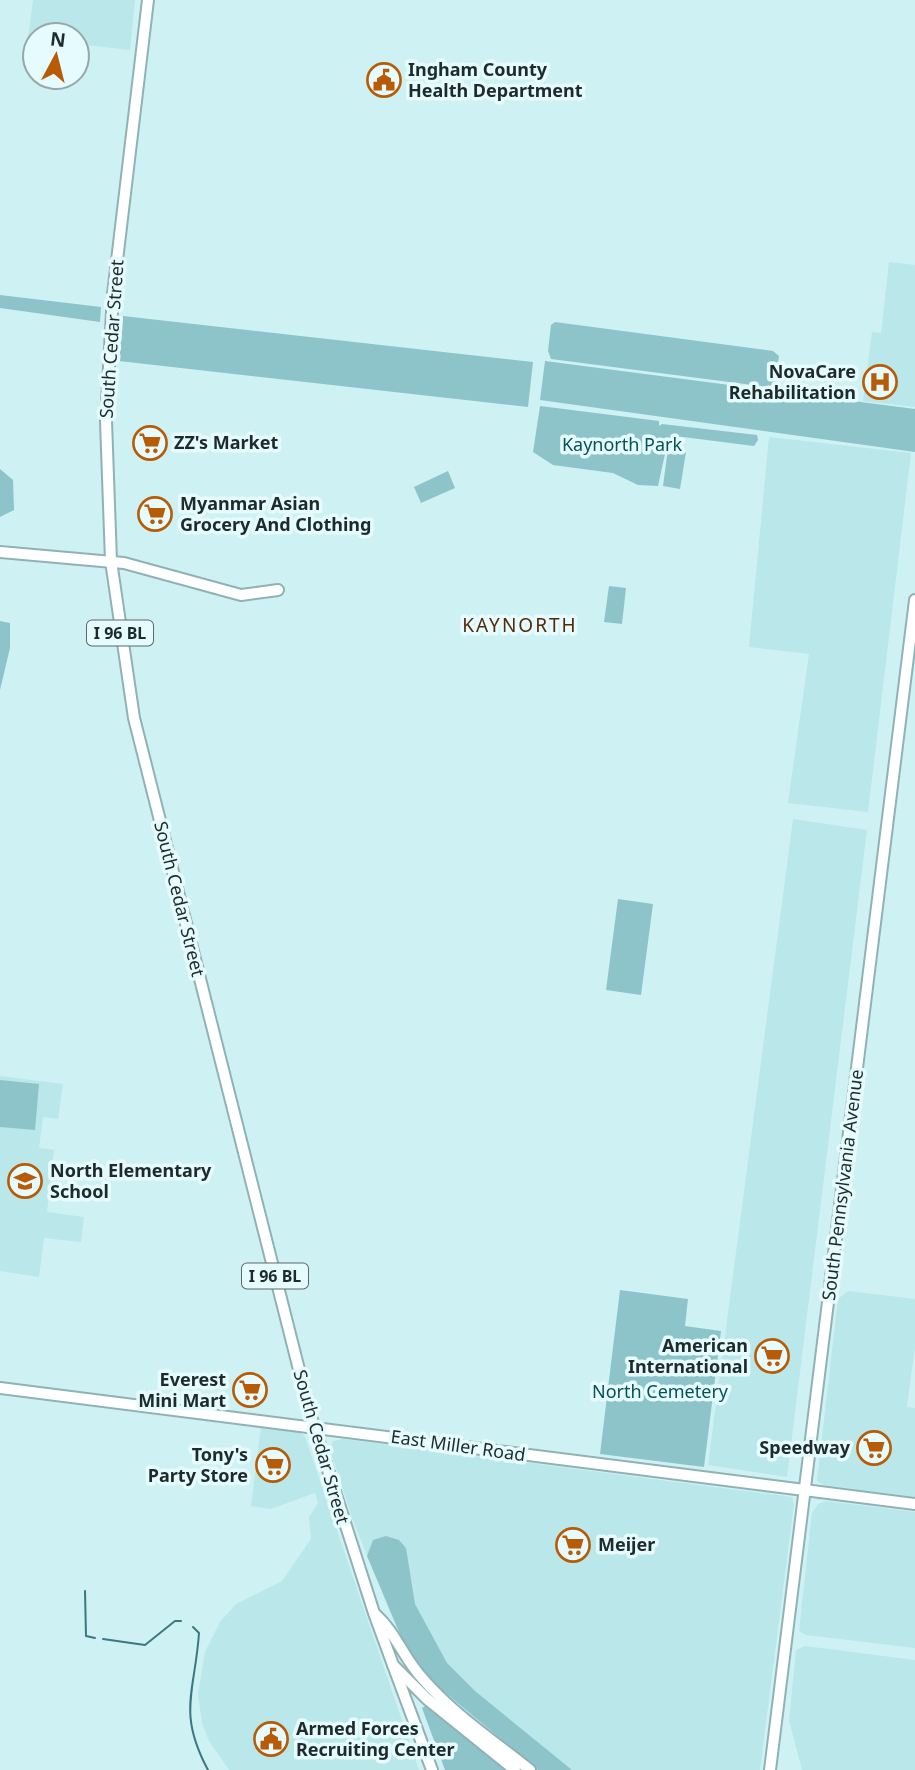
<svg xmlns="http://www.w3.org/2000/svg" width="915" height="1770" viewBox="0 0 915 1770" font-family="'Noto Sans',sans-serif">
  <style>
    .built { fill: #bae7ea }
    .green { fill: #8cc4c9 }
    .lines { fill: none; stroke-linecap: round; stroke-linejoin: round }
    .stream { stroke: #3b797f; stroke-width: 2 }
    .secondary-casing { stroke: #90b2b5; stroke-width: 14 }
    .primary-casing { stroke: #90b2b5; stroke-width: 14 }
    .secondary { stroke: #fff; stroke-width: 10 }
    .primary { stroke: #fff; stroke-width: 10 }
    .labels { text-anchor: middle; stroke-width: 7; stroke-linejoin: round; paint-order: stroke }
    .shield { fill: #e6fbfd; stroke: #59696b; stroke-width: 2 }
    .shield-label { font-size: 16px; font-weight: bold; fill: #1d2b2c }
    .poi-label { font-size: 18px; font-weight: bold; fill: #1d2b2c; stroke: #e6fbfd; text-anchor: start }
    .street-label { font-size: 18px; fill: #1d2b2c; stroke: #e6fbfd }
    .park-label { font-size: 18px; fill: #045257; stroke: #e6fbfd }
    .neighbourhood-label { font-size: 19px; letter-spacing: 2px; fill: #562906; stroke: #e6fbfd }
  </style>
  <rect width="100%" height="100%" fill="#cef1f4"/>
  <g class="built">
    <polygon points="33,0 135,0 130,50 77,44 77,35 35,35 35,39 28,38"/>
    <polygon points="889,262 915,265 915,407 863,401 872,332 881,333"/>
    <polygon points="769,437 911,453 868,812 788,803 809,654 749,647"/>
    <polygon points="793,819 867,830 787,1477 708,1465"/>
    <polygon points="0,1076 63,1084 58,1119 43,1117 39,1148 54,1150 47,1212 84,1217 81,1242 44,1238 39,1277 0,1271"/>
    <polygon points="848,1291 915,1299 915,1346 907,1407 915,1408 915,1497 824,1485 817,1481 838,1299"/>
    <polygon points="261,1426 299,1431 305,1437 419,1770 229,1770 209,1741 202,1723 198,1694 205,1652 220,1622 236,1604 282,1581 311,1539 309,1517 318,1503 315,1493 271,1509 251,1506"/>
    <polygon points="343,1439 792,1497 794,1504 760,1770 538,1770 446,1695 396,1627 352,1518 330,1449 333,1441"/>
    <polygon points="826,1501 915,1512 915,1648 806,1635 799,1631 812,1513 818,1504"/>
    <polygon points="805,1646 915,1660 915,1770 802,1770 789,1720 796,1650"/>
  </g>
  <g class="green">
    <polygon points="0,295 101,307 100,322 0,308"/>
    <polygon points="123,316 533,362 528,407 119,361"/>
    <polygon points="555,322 773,351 779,356 775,383 768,387 551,359 548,351 551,325"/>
    <polygon points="545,361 915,409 915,452 540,400"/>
    <polygon points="540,406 659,421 659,426 662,424 757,435 758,440 754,446 675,436 668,440 658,486 638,485 613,473 553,465 533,452"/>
    <polygon points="668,449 686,452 680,489 663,486"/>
    <polygon points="0,469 13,480 14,510 0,517"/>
    <polygon points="448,471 455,488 421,503 414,487"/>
    <polygon points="609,586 626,588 622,624 604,622"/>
    <polygon points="0,621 10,623 10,648 0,690"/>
    <polygon points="618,899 653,904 641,995 606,990"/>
    <polygon points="0,1080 39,1084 35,1130 0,1127"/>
    <polygon points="620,1290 688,1299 685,1326 721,1331 704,1467 600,1454"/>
    <polygon points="386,1536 399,1540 406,1548 415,1604 447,1663 475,1691 572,1770 538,1770 429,1679 406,1648 367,1556 373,1540"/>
    <polygon points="427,1705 507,1770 445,1770 422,1708"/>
  </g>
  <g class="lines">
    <g class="stream">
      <polyline points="85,1591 86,1636 95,1638"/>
      <path d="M193 1627 199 1633C195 1692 177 1712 208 1770"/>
      <polyline points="103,1639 145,1645 175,1621 181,1621"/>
    </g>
    <g class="secondary-casing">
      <g id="secondary">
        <polyline points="0,552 124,563 241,595 278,590"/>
        <polyline points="0,1388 915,1504"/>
        <polyline points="393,1665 432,1770"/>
        <polyline points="770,1770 915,600"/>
      </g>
    </g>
    <g class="primary-casing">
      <g id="primary">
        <polyline points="148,0 113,294 106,421 111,561 134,718 311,1417 374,1613 393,1665 427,1699 515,1770"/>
        <path d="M376 1615C396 1633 404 1659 423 1679 453 1714 494 1741 530 1770"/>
      </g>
    </g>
    <use href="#secondary" class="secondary"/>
    <use href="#primary" class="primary"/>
  </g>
  <defs>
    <g id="civic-ring" transform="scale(1.75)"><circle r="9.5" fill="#e6fbfd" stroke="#b85b07" stroke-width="1.5"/><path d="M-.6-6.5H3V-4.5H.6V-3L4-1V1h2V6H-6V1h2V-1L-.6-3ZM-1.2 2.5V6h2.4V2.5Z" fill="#b85b07"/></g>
    <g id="hospital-ring" transform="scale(1.75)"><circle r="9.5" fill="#e6fbfd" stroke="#b85b07" stroke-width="1.5"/><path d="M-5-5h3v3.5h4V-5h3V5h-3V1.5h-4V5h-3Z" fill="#b85b07"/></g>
    <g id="supermarket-ring" transform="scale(1.75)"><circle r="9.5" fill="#e6fbfd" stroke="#b85b07" stroke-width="1.5"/><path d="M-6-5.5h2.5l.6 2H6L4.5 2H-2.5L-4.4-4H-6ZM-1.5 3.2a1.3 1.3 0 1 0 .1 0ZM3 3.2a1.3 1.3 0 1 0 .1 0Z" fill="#b85b07"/></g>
    <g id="school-ring" transform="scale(1.75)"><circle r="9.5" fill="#e6fbfd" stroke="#b85b07" stroke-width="1.5"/><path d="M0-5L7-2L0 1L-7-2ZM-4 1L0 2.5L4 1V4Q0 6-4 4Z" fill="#b85b07"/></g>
  </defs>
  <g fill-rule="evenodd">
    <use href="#civic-ring" x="384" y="80"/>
    <use href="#hospital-ring" x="880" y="382"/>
    <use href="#supermarket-ring" x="150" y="443"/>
    <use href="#supermarket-ring" x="155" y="514"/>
    <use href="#school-ring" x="25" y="1181"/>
    <use href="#supermarket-ring" x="772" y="1356"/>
    <use href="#supermarket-ring" x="250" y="1390"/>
    <use href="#supermarket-ring" x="874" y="1448"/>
    <use href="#supermarket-ring" x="273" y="1465"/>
    <use href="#supermarket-ring" x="573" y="1545"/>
    <use href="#civic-ring" x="271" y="1739"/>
  </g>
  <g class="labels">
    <g class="shield">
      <rect x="87" y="620.5" width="66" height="25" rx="5"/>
      <rect x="242" y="1263.5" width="66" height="25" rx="5"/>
    </g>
    <g class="shield-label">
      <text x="120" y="639">I 96 BL</text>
      <text x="275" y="1282">I 96 BL</text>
    </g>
    <g class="poi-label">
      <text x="408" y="76">Ingham County<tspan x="408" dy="21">Health Department</tspan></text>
      <text x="856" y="378" text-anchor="end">NovaCare<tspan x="856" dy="21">Rehabilitation</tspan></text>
      <text x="174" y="449">ZZ's Market</text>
      <text x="180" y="510">Myanmar Asian<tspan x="180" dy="21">Grocery And Clothing</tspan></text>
      <text x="50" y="1177">North Elementary<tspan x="50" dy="21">School</tspan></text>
      <text x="748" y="1352" text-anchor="end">American<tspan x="748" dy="21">International</tspan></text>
      <text x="226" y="1386" text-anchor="end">Everest<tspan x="226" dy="21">Mini Mart</tspan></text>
      <text x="850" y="1454" text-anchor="end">Speedway</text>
      <text x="248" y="1461" text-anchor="end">Tony's<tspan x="248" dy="21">Party Store</tspan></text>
      <text x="598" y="1551">Meijer</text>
      <text x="296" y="1735">Armed Forces<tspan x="296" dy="21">Recruiting Center</tspan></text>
    </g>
    <g class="street-label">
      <text transform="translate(112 339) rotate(-86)" y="6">South Cedar Street</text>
      <text transform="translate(179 899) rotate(76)" y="6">South Cedar Street</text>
      <text transform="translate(843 1185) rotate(-83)" y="6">South Pennsylvania Avenue</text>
      <text transform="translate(458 1446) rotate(8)" y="6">East Miller Road</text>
      <text transform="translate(321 1447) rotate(74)" y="6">South Cedar Street</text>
    </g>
    <g class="park-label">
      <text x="622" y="451">Kaynorth Park</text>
      <text x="660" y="1398">North Cemetery</text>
    </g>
    <g class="neighbourhood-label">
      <text x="520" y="632">KAYNORTH</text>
    </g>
  </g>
  <g transform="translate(56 56) rotate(7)"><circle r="33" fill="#e6fbfd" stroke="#96a8a9" stroke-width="2"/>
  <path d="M0-5L12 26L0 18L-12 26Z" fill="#b85b07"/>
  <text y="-10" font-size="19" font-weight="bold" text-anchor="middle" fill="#1d2b2c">N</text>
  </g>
</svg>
